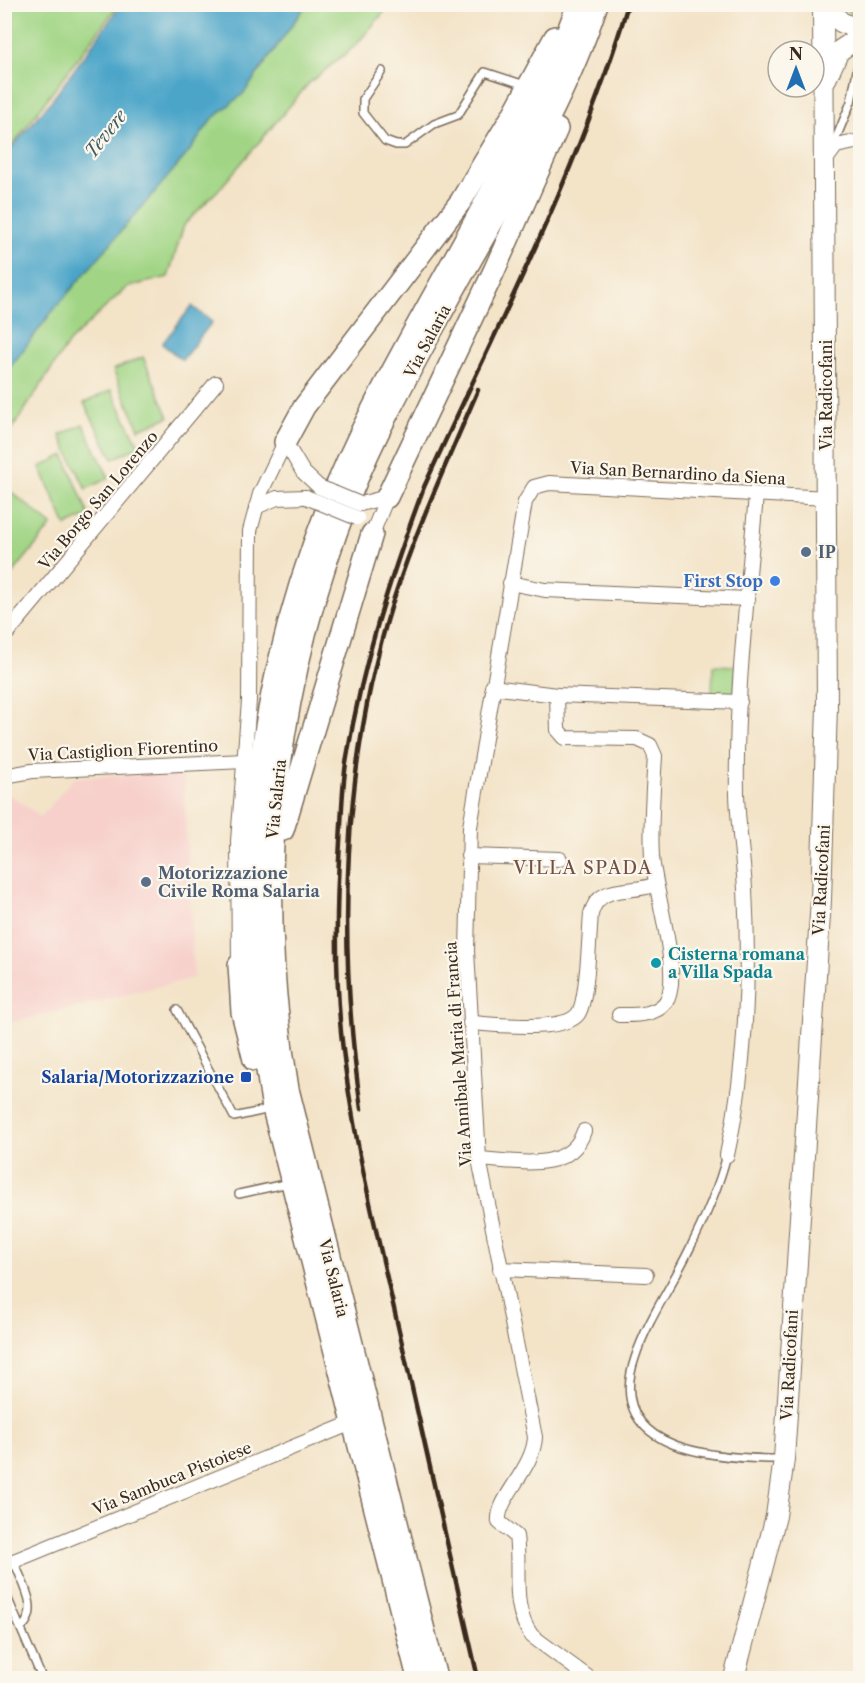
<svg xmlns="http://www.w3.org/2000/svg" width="865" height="1683" viewBox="0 0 865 1683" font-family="'Libre Caslon Text',serif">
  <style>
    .built { fill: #f7d0cb }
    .green { fill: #a1d585; stroke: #6e8052; stroke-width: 1.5 }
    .water { fill: #4ca5c9; stroke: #446874; stroke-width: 1.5 }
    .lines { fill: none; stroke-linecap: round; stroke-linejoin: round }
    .lane-casing { stroke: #7b6b59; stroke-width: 10 }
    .street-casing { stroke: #7b6b59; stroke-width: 16 }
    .secondary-casing { stroke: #7b6b59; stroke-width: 22 }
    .primary-casing { stroke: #7b6b59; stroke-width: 24 }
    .lane { stroke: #fff; stroke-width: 7 }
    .street { stroke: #fff; stroke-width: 14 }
    .secondary { stroke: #fff; stroke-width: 20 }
    .primary { stroke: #fff; stroke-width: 21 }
    .rail { stroke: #3b2a1e; stroke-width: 4.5 }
    .street-bridge-casing { stroke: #7b6b59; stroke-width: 16; stroke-linecap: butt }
    .street-bridge { stroke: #fff; stroke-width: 14 }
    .service-dot { fill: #5c6f8a; stroke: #fbf7ec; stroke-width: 2 }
    .shop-dot { fill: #3f7fe0; stroke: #fbf7ec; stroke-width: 2 }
    .culture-dot { fill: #0f9aa8; stroke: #fbf7ec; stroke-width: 2 }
    .transit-dot { fill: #1a4fb4; stroke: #fbf7ec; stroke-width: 2 }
    .labels { text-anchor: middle; stroke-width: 4.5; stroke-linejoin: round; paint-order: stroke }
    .street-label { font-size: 16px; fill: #3b2a1e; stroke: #fbf7ec }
    .service-label { font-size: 16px; font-weight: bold; fill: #4e5e75; stroke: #fbf7ec; text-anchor: start }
    .shop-label { font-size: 16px; font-weight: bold; fill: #366cbe; stroke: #fbf7ec; text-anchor: end }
    .culture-label { font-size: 16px; font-weight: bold; fill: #0d838f; stroke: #fbf7ec; text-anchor: start }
    .transit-label { font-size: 16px; font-weight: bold; fill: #164399; stroke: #fbf7ec; text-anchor: end }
    .water-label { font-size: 18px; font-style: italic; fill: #425b62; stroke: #fbf7ec }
    .neighbourhood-label { font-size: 18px; letter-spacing: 1.5px; fill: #734f44; stroke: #fbf7ec }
  </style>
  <rect width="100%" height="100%" fill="#fbf7ec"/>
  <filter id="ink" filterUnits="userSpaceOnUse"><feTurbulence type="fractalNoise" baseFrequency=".0167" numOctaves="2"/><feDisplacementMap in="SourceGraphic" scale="12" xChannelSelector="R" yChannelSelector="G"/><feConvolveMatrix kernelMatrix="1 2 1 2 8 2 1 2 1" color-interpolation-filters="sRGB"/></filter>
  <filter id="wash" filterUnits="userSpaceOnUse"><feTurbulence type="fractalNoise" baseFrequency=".008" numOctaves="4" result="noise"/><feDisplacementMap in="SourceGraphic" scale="24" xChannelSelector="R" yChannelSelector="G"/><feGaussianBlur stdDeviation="1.35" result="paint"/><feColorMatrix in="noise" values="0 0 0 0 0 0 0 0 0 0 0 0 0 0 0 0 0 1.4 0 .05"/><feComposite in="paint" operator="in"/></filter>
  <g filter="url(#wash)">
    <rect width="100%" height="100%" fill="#f3e3c7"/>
    <polygon class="built" points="183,771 194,978 5,1024 5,792 41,817 74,778"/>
    <g class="green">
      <polygon points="5,4 118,5 5,155 4,5"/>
      <polygon points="306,5 390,5 355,46 309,83 222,186 184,225 168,277 127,287 69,342 5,440 5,374 51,313 188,153 212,119 244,93"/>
      <polygon points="844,5 860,5 860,17 849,12"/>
      <polygon points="143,357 169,417 139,429 113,370"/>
      <polygon points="111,390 139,446 113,459 84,403"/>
      <polygon points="83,424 109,478 86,489 60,435"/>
      <polygon points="64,455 89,515 66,526 40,467"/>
      <polygon points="9,490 52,525 5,583 5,496"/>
      <polygon points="713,665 736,666 735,698 712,697"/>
    </g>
    <g class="water">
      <polygon points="121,5 306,5 244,93 212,119 188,153 51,313 5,374 5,156 55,96"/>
      <polygon points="192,306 212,322 182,360 162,344"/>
    </g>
  </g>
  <g filter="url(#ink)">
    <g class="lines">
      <g class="lane-casing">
        <g id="lane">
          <polyline points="382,71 363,99 363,113 385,141 396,145 405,145 434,124 458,115 485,72 525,85"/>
          <polyline points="832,148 851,102 860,55"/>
          <polyline points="177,1010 234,1117 270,1109"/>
          <path d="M727 1155C718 1189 704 1221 688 1252 671 1287 647 1321 635 1358 602 1454 722 1459 783 1459"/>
          <polyline points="239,1194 289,1183"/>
          <path d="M14 1561C21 1582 42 1610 21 1628"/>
          <polyline points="4,1590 42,1678"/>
        </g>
      </g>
      <g class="street-casing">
        <g id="street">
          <polyline points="825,161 836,146 860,141"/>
          <polyline points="285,442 303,472"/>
          <polyline points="360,504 387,497"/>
          <polyline points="256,507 277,498 306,497"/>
          <polyline points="372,534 387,497"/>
          <polyline points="510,583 545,590 748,599"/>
          <polyline points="4,637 216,383"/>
          <polyline points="492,687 557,695 740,702"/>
          <path d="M557 695 558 730 565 738 637 739 650 745 655 756C653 790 650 824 652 857 655 891 680 969 668 998 660 1016 635 1015 619 1015"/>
          <polyline points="4,776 32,771 244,761"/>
          <polyline points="468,856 560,859"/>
          <polyline points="239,965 238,841 249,701 250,531 260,494 285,442"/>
          <path d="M470 1023C493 1024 564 1033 578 1014 588 1000 589 934 591 914 599 882 632 895 656 884"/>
          <path d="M727 1155C746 1068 750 979 745 889 743 857 738 826 737 794 735 695 748 594 756 495"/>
          <path d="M479 1159C516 1161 570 1174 584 1131"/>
          <polyline points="500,1269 646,1275"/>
          <polyline points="4,1565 352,1423"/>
          <path d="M589 1678 532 1636C510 1607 521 1570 516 1536L499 1522C496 1499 534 1468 535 1437L479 1159 467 951 470 827 525 502 534 487 549 483 827 498"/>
        </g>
      </g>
      <g class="secondary-casing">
        <g id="secondary">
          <polyline points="824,4 841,22 860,31"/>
          <polyline points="826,79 839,51 860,37"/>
          <polyline points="734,1678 776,1516 784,1459 821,900 827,706 823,4"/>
        </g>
      </g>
      <g class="primary-casing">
        <g id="primary">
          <polyline points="285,442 304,407 461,201 514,113 555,37"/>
          <polyline points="387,497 494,271 557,129"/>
          <polyline points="283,830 372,534"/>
          <polyline points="239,965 242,1012 254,1060"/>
          <path d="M418 1678 273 1108C264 1054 256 1000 253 944 243 758 289 569 375 404 442 273 528 143 578 4"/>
          <path d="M436 1678 288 1089C253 882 274 686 352 491 377 429 411 369 443 310 497 210 561 113 597 4"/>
        </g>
      </g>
      <use href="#lane" class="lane"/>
      <use href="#street" class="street"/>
      <use href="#secondary" class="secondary"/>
      <use href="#primary" class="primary"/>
      <g class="rail">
        <path d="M361 1109C337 941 342 764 393 601 416 529 448 460 478 390"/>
        <path d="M478 1678C451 1561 425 1444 398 1326 376 1229 351 1131 341 1032 335 969 336 905 340 842 342 814 342 785 347 757 362 664 391 575 424 487 496 328 579 172 628 4"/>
      </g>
      <g class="street-bridge-casing">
        <g id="street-bridge">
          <polyline points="303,472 319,487 360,504"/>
          <polyline points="306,497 357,518"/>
        </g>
      </g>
      <use href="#street-bridge" class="street-bridge"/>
    </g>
  </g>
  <g class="service-dot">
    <circle cx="806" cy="552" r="6"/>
    <circle cx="146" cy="882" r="6"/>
  </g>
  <circle class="shop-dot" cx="775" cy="581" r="6"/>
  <circle class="culture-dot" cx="656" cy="963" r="6"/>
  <rect class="transit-dot" x="240" y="1071" width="12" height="12" rx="3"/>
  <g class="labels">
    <g class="street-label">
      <text transform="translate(427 341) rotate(-62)" y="6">Via Salaria</text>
      <text transform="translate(826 395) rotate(-90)" y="6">Via Radicofani</text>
      <text transform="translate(678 473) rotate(3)" y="6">Via San Bernardino da Siena</text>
      <text transform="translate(98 500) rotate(-50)" y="6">Via Borgo San Lorenzo</text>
      <text transform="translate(123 750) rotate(-3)" y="6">Via Castiglion Fiorentino</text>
      <text transform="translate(276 799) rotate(-84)" y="6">Via Salaria</text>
      <text transform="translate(821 880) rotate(-87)" y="6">Via Radicofani</text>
      <text transform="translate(458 1054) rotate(-94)" y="6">Via Annibale Maria di Francia</text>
      <text transform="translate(334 1278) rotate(76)" y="6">Via Salaria</text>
      <text transform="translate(789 1365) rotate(-87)" y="6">Via Radicofani</text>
      <text transform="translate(172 1478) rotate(-22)" y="6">Via Sambuca Pistoiese</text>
    </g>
    <g class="service-label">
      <text x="818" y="558">IP</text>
      <text x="158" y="879">Motorizzazione<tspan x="158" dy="18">Civile Roma Salaria</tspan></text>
    </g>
    <g class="shop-label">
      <text x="763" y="587">First Stop</text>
    </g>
    <g class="culture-label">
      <text x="668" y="960">Cisterna romana<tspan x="668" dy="18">a Villa Spada</tspan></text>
    </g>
    <g class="transit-label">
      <text x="234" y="1083">Salaria/Motorizzazione</text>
    </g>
    <g class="water-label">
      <text transform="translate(106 134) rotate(-52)" y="6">Tevere</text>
    </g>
    <g class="neighbourhood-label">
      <text x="583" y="874">VILLA SPADA</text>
    </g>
  </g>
  <rect width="865" height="1683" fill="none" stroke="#fbf7ec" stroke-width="24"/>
  <g transform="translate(796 69)"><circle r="28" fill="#fbf7ec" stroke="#aea59a" stroke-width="1.5"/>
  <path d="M0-4.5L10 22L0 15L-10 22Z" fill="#1f6fb2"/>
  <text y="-9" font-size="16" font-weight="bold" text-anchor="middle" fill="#3b2a1e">N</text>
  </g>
</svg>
